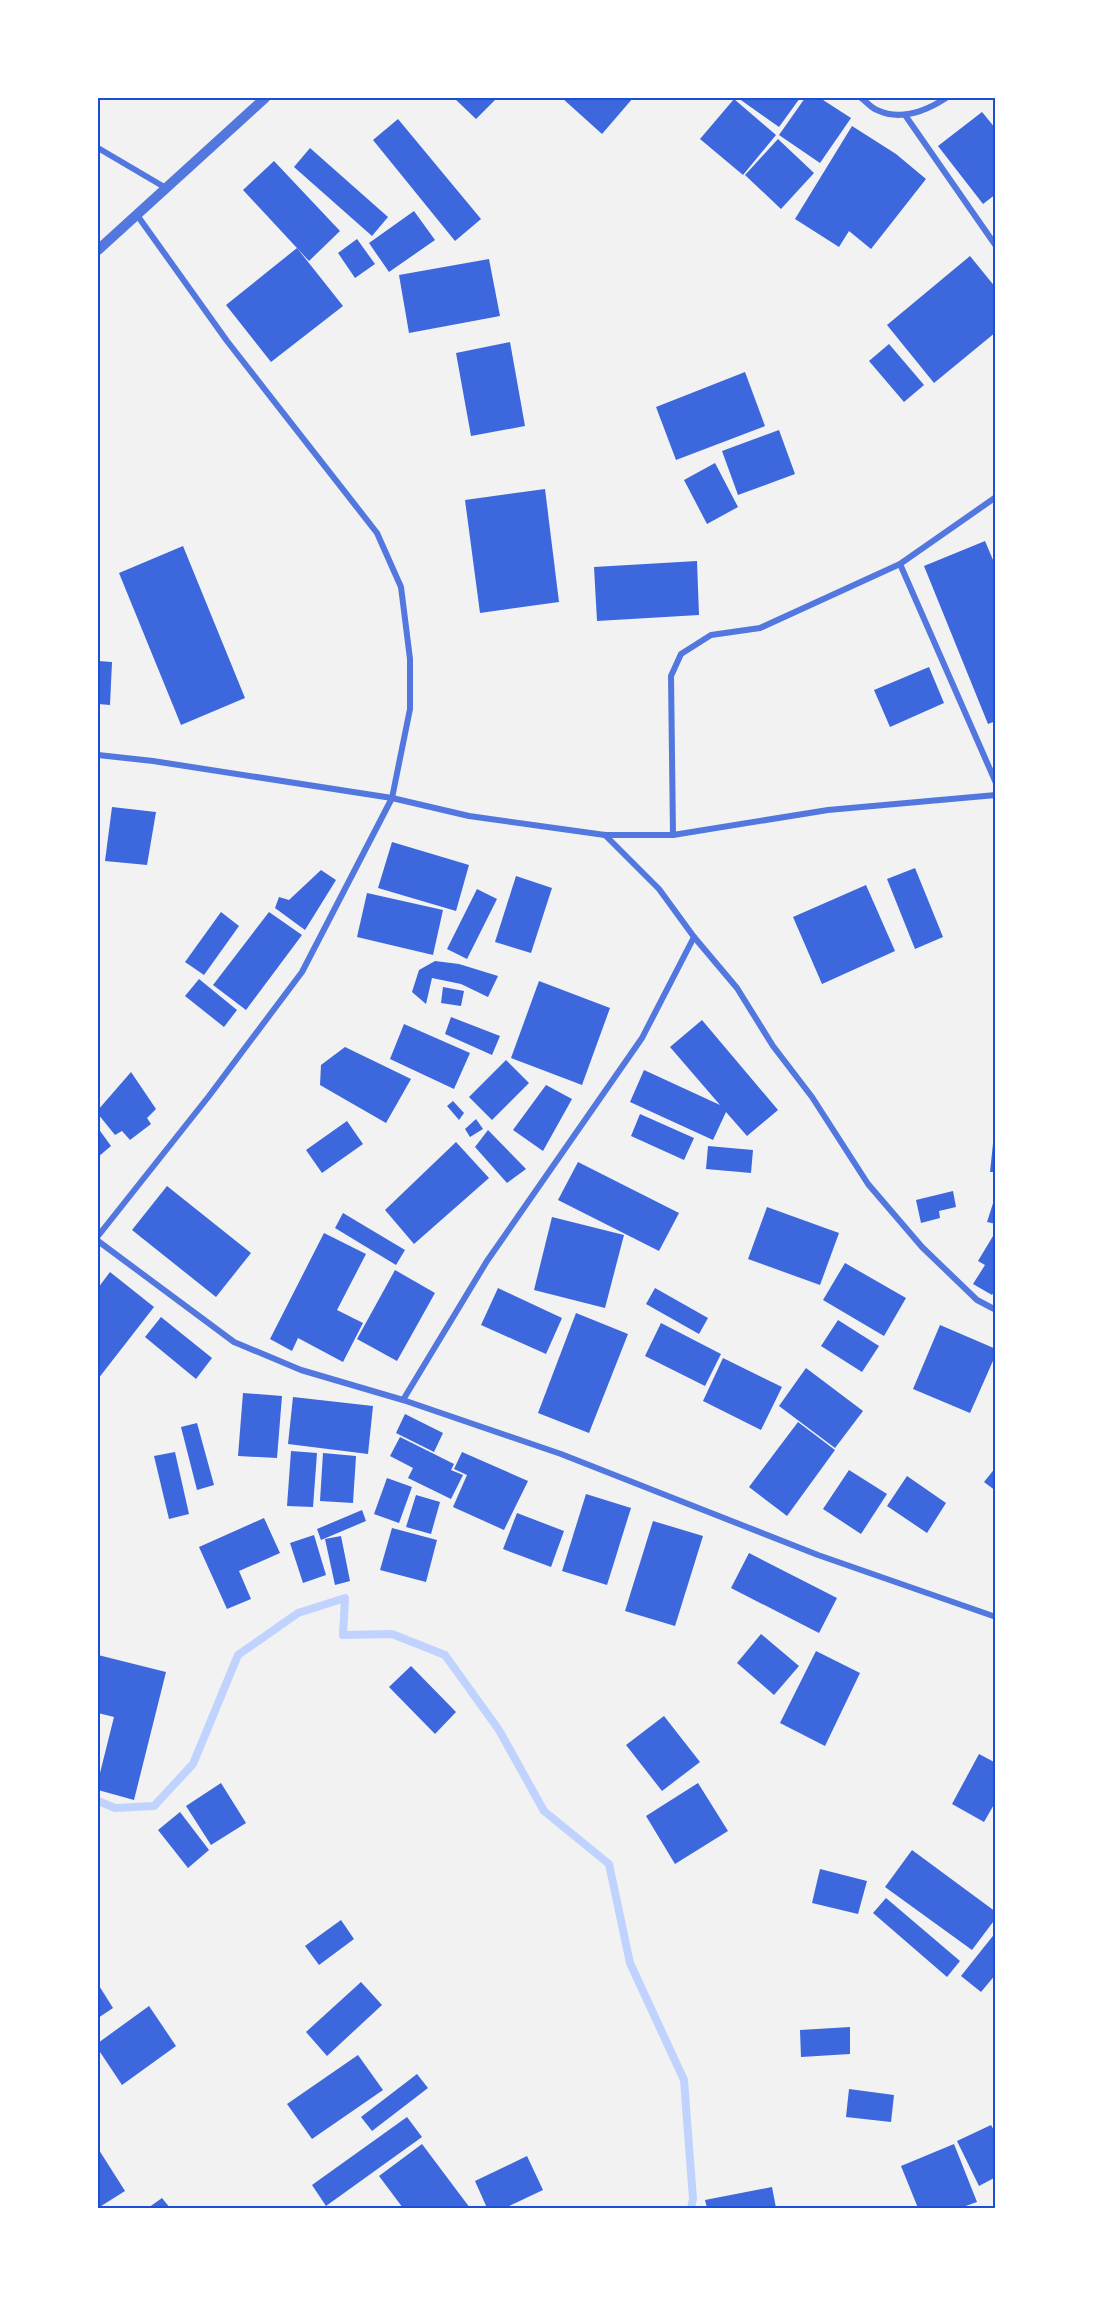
<svg xmlns="http://www.w3.org/2000/svg" width="1093" height="2306" viewBox="0 0 1093 2306" font-family="Barlow,sans-serif">
  <style>
    .lines { fill: none; stroke-linecap: round; stroke-linejoin: round }
    .stream { stroke: #bfd3fe; stroke-width: 8 }
    .building { fill: #3d67dc }
    .minor { stroke: #5277de; stroke-width: 6 }
    .tertiary { stroke: #5277de; stroke-width: 10 }
    .neatline { fill: none; stroke: #1d4ed8; stroke-width: 2 }
  </style>
  <rect width="100%" height="100%" fill="#f2f2f2"/>
  <g class="lines">
    <polyline class="stream" points="98,1801 115,1808 154,1806 193,1764 238,1655 298,1613 345,1598 343,1635 392,1634 445,1655 499,1730 544,1811 609,1864 630,1963 684,2080 693,2199 691,2208"/>
  </g>
  <g class="building">
    <polygon points="454,98 497,98 476,119"/>
    <polygon points="562,98 633,98 602,134"/>
    <polygon points="738,98 800,98 779,127"/>
    <polygon points="805,98 820,98 851,118 820,163 779,135"/>
    <polygon points="734,99 776,135 743,175 700,139"/>
    <polygon points="982,112 996,129 996,194 983,204 938,146"/>
    <polygon points="398,119 481,219 455,241 373,140"/>
    <polygon points="852,126 896,154 926,179 871,249 849,231 839,247 795,219"/>
    <polygon points="778,139 814,173 781,209 745,175"/>
    <polygon points="310,148 388,217 372,236 294,167"/>
    <polygon points="274,161 340,231 309,261 243,190"/>
    <polygon points="414,211 435,240 389,272 369,243"/>
    <polygon points="357,239 375,264 355,278 338,253"/>
    <polygon points="297,248 343,306 271,362 226,305"/>
    <polygon points="970,256 996,288 996,332 934,383 887,325"/>
    <polygon points="489,259 500,316 409,333 399,275"/>
    <polygon points="510,342 525,426 471,436 456,353"/>
    <polygon points="889,344 924,385 904,402 869,361"/>
    <polygon points="745,372 765,426 676,460 656,407"/>
    <polygon points="779,430 795,474 738,495 722,451"/>
    <polygon points="715,463 738,507 707,524 684,480"/>
    <polygon points="545,489 559,602 480,613 465,500"/>
    <polygon points="985,541 996,567 996,721 988,724 924,566"/>
    <polygon points="183,546 245,698 181,725 119,573"/>
    <polygon points="697,561 699,615 597,621 594,567"/>
    <polygon points="98,661 112,662 110,705 98,704"/>
    <polygon points="929,667 944,703 890,727 874,690"/>
    <polygon points="112,807 156,812 147,865 105,861"/>
    <polygon points="392,842 469,865 456,911 378,888"/>
    <polygon points="915,868 943,937 915,949 887,879"/>
    <polygon points="321,870 336,880 305,930 275,908 279,897 289,900"/>
    <polygon points="516,876 552,888 531,953 495,942"/>
    <polygon points="866,885 895,951 822,984 793,917"/>
    <polygon points="477,889 497,899 467,959 447,949"/>
    <polygon points="367,893 443,910 433,955 357,937"/>
    <polygon points="221,912 239,926 204,975 185,962"/>
    <polygon points="269,912 302,935 246,1010 213,985"/>
    <polygon points="435,961 459,964 498,976 488,997 461,984 432,978 426,1004 412,992 419,970"/>
    <polygon points="199,979 237,1010 224,1027 185,996"/>
    <polygon points="539,981 610,1008 582,1085 511,1058"/>
    <polygon points="443,987 464,991 461,1006 441,1003"/>
    <polygon points="451,1017 500,1036 492,1055 445,1034"/>
    <polygon points="702,1020 778,1110 747,1136 726,1112 713,1140 630,1102 644,1070 720,1105 670,1047"/>
    <polygon points="404,1024 470,1053 454,1089 390,1059"/>
    <polygon points="345,1047 411,1079 386,1123 320,1085 321,1065"/>
    <polygon points="506,1060 529,1083 492,1120 469,1097"/>
    <polygon points="131,1072 156,1109 147,1118 151,1124 130,1140 122,1131 115,1135 98,1114 98,1110"/>
    <polygon points="546,1085 572,1099 543,1151 513,1130"/>
    <polygon points="453,1101 464,1113 459,1120 447,1106"/>
    <polygon points="640,1114 694,1138 684,1160 631,1136"/>
    <polygon points="476,1119 483,1129 470,1137 465,1129"/>
    <polygon points="347,1121 363,1144 322,1173 306,1150"/>
    <polygon points="98,1128 111,1146 98,1157"/>
    <polygon points="488,1130 526,1169 507,1183 475,1147"/>
    <polygon points="994,1134 996,1134 996,1172 990,1172"/>
    <polygon points="456,1142 489,1178 414,1244 385,1210"/>
    <polygon points="708,1146 753,1150 751,1173 706,1169"/>
    <polygon points="578,1162 679,1213 659,1251 558,1200"/>
    <polygon points="167,1186 251,1253 216,1297 132,1230"/>
    <polygon points="953,1191 956,1207 939,1211 940,1218 921,1223 916,1200"/>
    <polygon points="996,1194 996,1224 987,1222"/>
    <polygon points="767,1207 839,1233 820,1285 748,1259"/>
    <polygon points="343,1213 405,1250 396,1265 335,1228"/>
    <polygon points="552,1217 624,1235 605,1308 534,1290"/>
    <polygon points="996,1231 996,1289 992,1295 973,1284 985,1265 978,1261"/>
    <polygon points="324,1233 366,1254 337,1310 363,1323 343,1362 298,1338 292,1351 270,1339"/>
    <polygon points="845,1263 906,1298 884,1336 823,1300"/>
    <polygon points="395,1270 435,1293 397,1361 357,1339"/>
    <polygon points="110,1272 154,1307 98,1379 98,1288"/>
    <polygon points="498,1288 562,1318 546,1354 481,1325"/>
    <polygon points="655,1288 708,1318 699,1334 646,1304"/>
    <polygon points="576,1313 628,1334 589,1433 538,1413"/>
    <polygon points="161,1317 212,1358 196,1379 145,1337"/>
    <polygon points="838,1320 879,1346 862,1372 821,1346"/>
    <polygon points="661,1323 721,1354 705,1386 645,1356"/>
    <polygon points="940,1325 996,1349 996,1354 970,1413 913,1389"/>
    <polygon points="723,1358 782,1387 761,1430 703,1401"/>
    <polygon points="806,1368 863,1411 835,1448 779,1406"/>
    <polygon points="243,1393 282,1396 277,1458 238,1456"/>
    <polygon points="293,1397 373,1406 368,1454 288,1444"/>
    <polygon points="405,1414 443,1433 434,1452 396,1433"/>
    <polygon points="798,1422 835,1450 787,1516 749,1487"/>
    <polygon points="197,1423 214,1485 197,1490 181,1427"/>
    <polygon points="400,1437 454,1464 451,1470 463,1475 451,1499 408,1478 413,1468 390,1456"/>
    <polygon points="291,1451 317,1453 313,1507 287,1506"/>
    <polygon points="175,1452 189,1514 169,1519 154,1456"/>
    <polygon points="462,1452 528,1481 504,1530 453,1507 467,1475 454,1469"/>
    <polygon points="323,1453 356,1456 353,1503 320,1501"/>
    <polygon points="996,1467 996,1491 984,1482"/>
    <polygon points="849,1470 887,1494 861,1534 823,1509"/>
    <polygon points="907,1476 946,1503 927,1533 887,1506"/>
    <polygon points="387,1478 412,1487 399,1523 374,1514"/>
    <polygon points="586,1494 631,1508 607,1585 562,1571"/>
    <polygon points="416,1495 440,1502 431,1534 406,1527"/>
    <polygon points="362,1510 366,1521 321,1540 317,1529"/>
    <polygon points="517,1513 564,1531 551,1567 503,1549"/>
    <polygon points="264,1518 280,1553 239,1571 251,1599 227,1609 199,1547"/>
    <polygon points="653,1521 703,1536 675,1626 625,1611"/>
    <polygon points="392,1528 437,1540 426,1582 380,1570"/>
    <polygon points="314,1535 326,1575 303,1583 290,1543"/>
    <polygon points="341,1536 350,1581 335,1585 325,1539"/>
    <polygon points="749,1553 837,1598 819,1633 731,1588"/>
    <polygon points="761,1634 799,1666 774,1695 737,1663"/>
    <polygon points="816,1651 860,1673 825,1746 780,1723"/>
    <polygon points="98,1655 166,1672 134,1800 98,1790 98,1781 114,1717 98,1713"/>
    <polygon points="411,1666 456,1712 435,1734 389,1687"/>
    <polygon points="664,1716 700,1762 662,1791 626,1745"/>
    <polygon points="979,1754 996,1763 996,1801 984,1822 952,1804"/>
    <polygon points="221,1783 246,1823 211,1845 186,1806"/>
    <polygon points="698,1783 728,1831 675,1864 646,1816"/>
    <polygon points="180,1812 209,1850 188,1868 158,1830"/>
    <polygon points="912,1850 996,1912 996,1918 972,1950 885,1887"/>
    <polygon points="820,1869 867,1881 858,1914 812,1903"/>
    <polygon points="886,1898 960,1961 947,1977 873,1913"/>
    <polygon points="341,1920 354,1939 319,1965 305,1946"/>
    <polygon points="996,1932 996,1974 981,1992 961,1976"/>
    <polygon points="361,1982 382,2005 327,2056 306,2032"/>
    <polygon points="98,1984 113,2008 98,2018"/>
    <polygon points="149,2006 176,2046 122,2085 98,2049 98,2043"/>
    <polygon points="850,2027 850,2054 801,2057 800,2030"/>
    <polygon points="358,2055 383,2090 312,2139 287,2104"/>
    <polygon points="417,2074 428,2088 372,2131 361,2117"/>
    <polygon points="849,2089 894,2095 891,2122 846,2117"/>
    <polygon points="407,2117 422,2137 326,2206 312,2185"/>
    <polygon points="991,2125 996,2134 996,2177 979,2186 957,2141"/>
    <polygon points="422,2144 470,2208 403,2208 379,2176"/>
    <polygon points="954,2144 977,2202 960,2208 918,2208 901,2166"/>
    <polygon points="99,2150 125,2191 98,2208 98,2151"/>
    <polygon points="527,2156 543,2190 505,2208 487,2208 475,2181"/>
    <polygon points="772,2187 776,2208 707,2208 705,2200"/>
    <polygon points="162,2198 170,2208 148,2208"/>
  </g>
  <g class="lines">
    <g class="minor">
      <path d="M861 98C866 101 871 108 877 110 900 121 926 111 946 98"/>
      <polyline points="905,115 996,246"/>
      <polyline points="98,148 166,188"/>
      <polyline points="900,564 996,783"/>
      <polyline points="98,755 153,761 392,798 469,816 605,835 673,835 828,810 996,795"/>
      <polyline points="605,835 659,889 694,937 737,988 773,1046 812,1097 868,1184 922,1247 977,1300 996,1310"/>
      <polyline points="673,835 671,676 681,654 711,635 760,628 900,564 996,497"/>
      <polyline points="98,1236 209,1096 302,972 392,798 410,709 410,659 401,587 377,533 227,341 137,215"/>
      <polyline points="98,1241 234,1342 301,1370 403,1400 561,1454 818,1555 996,1617"/>
      <polyline points="403,1400 487,1261 642,1038 694,937"/>
    </g>
    <polyline class="tertiary" points="98,250 265,98"/>
  </g>
  <rect width="1093" height="2306" fill="none" stroke="#ffffff" stroke-width="198"/>
  <rect x="99" y="99" width="895" height="2108" class="neatline"/>
</svg>
